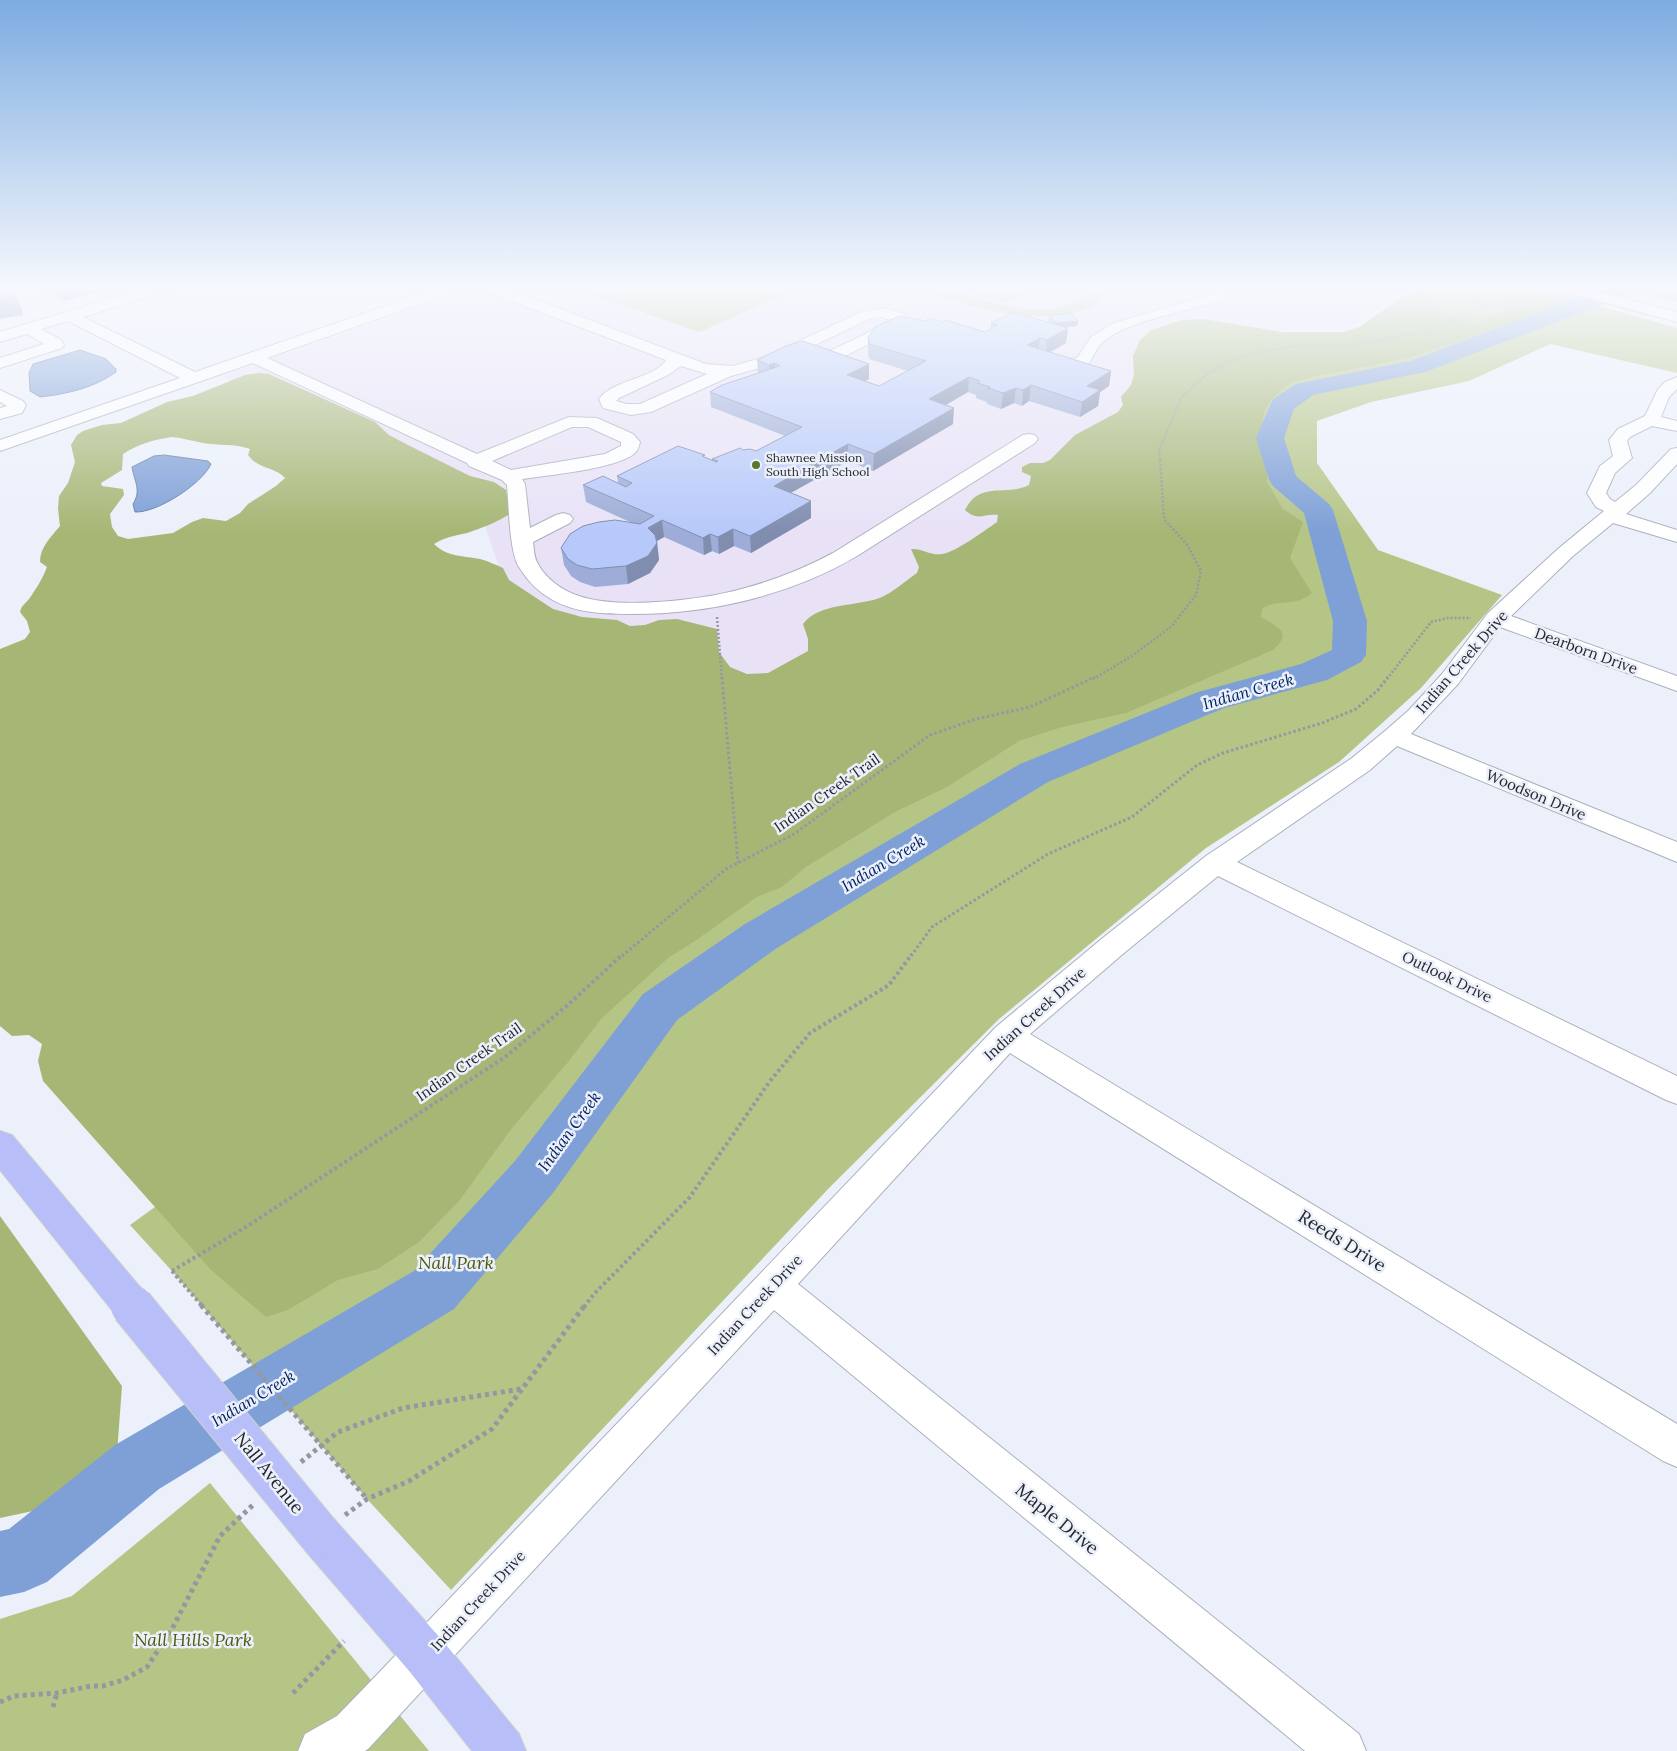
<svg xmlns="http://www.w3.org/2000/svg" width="1677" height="1751" viewBox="0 0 1677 1751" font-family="Lora,serif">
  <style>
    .education { fill: #e9e2f7 }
    .green { fill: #b5c586 }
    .forest { fill: #a6b775; fill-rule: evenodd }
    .water { fill: #7ea0d7; stroke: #637ca3 }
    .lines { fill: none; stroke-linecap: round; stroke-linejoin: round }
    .river { fill: #7ea0d7; fill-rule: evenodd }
    .minor-casing { stroke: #abb0bb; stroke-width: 2 }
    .major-casing { stroke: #cfcfd0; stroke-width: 2 }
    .path-far4 { stroke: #9598a0; stroke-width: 2; stroke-dasharray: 1 1; stroke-linecap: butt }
    .path-far3 { stroke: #9598a0; stroke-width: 2.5; stroke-dasharray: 2 2; stroke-linecap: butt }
    .path-far2 { stroke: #9598a0; stroke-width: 3; stroke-dasharray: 2.5 2.5; stroke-linecap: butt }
    .path-far1 { stroke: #9598a0; stroke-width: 4; stroke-dasharray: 3 3; stroke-linecap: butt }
    .path { stroke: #9598a0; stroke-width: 5; stroke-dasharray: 4 4; stroke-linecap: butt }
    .minor { fill: #fff; fill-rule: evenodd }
    .major { fill: #b8bef8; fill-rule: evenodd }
    .major-bridge-casing { stroke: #cfcfd0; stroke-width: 44; stroke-linecap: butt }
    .path-bridge-far2 { stroke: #9598a0; stroke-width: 2; stroke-dasharray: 1 1; stroke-linecap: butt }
    .path-bridge-far1 { stroke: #9598a0; stroke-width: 4; stroke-dasharray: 3 3; stroke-linecap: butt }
    .path-bridge { stroke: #9598a0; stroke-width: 5; stroke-dasharray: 4 4; stroke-linecap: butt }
    .major-bridge { stroke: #b8bef8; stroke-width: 42 }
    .wall { fill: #9dadd7 }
    .shaded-wall { fill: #808daf }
    .building { fill: #b7c9fa; stroke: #808daf }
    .poi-dot { fill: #5a772c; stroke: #ebf0fb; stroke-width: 2 }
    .labels { text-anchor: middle; stroke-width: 5; stroke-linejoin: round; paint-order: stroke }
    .far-poi-label { font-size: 12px; fill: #25272b; stroke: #ebf0fb; text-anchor: start }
    .street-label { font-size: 15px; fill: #25272b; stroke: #ebf0fb }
    .water-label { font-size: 16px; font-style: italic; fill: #002363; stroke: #ebf0fb }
    .near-street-label { font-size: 18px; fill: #25272b; stroke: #ebf0fb }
    .near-park-label { font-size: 18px; font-style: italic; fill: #4c590f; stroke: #ebf0fb }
  </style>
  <rect width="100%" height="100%" fill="#ebf0fb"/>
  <polygon class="education" points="474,287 1410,287 1347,330 1276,331 1219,339 816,697 580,630 504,581 474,494 222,376"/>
  <g class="green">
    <polygon points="570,287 771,287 789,293 699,332"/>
    <path d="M909 287C918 287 928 286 936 287 982 295 1025 322 1072 304 1080 301 1086 296 1085 287H1101L1103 294C1100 304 1090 308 1080 311 1021 327 965 303 909 287Z"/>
    <polygon points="951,287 1037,287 1006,303"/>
    <polygon points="1423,287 1531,287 1677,328 1677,373 1550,344 1469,381 1371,402 1317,421 1317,463 1378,550 1502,595 1421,688 1339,762 1206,848 999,1019 829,1188 451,1590 367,1499 172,1271 130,1225 1124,507 1114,436 1355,334"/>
    <polygon points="1620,287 1677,287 1677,302"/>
    <polygon points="210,1483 429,1751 0,1751 0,1619 72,1596"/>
  </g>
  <g class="forest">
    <path d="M1412 290 1422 292 1443 312 1451 317 1478 324 1501 313 1520 302 1560 293 1574 297 1515 323 1470 336 1461 341 1409 358 1312 377 1290 383 1271 400 1264 413 1262 428 1267 455V482L1283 509 1303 522 1290 558 1312 593C1294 608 1277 598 1262 609L1261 617C1278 627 1293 632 1273 650L1126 713 1062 727 1019 741 947 787 895 812 806 867 782 887 757 897 695 941 668 958 601 1019 569 1061 512 1128 459 1201 419 1242 378 1269 338 1280 288 1310 266 1317 210 1269 43 1081 38 1061 42 1044 29 1035 12 1036 0 1026V649L25 639 30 632 27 621 20 612C21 606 25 604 29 599 36 589 43 578 47 567L40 562C40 547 51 537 60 526L58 509 59 496 68 483 75 462 71 445 77 435 83 431 102 425 121 423 167 402 193 396 245 375 259 373 269 374 375 422 389 435 408 445 470 476 494 482 506 490 510 514C497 522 482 528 467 533 454 536 445 537 434 544 447 557 464 556 480 559 488 561 496 565 503 568L509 580 553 609 582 617 617 620 630 626 645 625 659 620 677 619 717 629 719 652 730 667 747 674 768 673 808 651V639L803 624C819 602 858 607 882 597 893 592 907 580 917 573L919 567 911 549C922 548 931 556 942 554 956 552 984 531 997 522L998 515C984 513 978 522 965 510 980 480 1005 497 1029 485L1031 476 1022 472V467L1030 463H1043L1050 460 1075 435 1118 412 1123 405 1121 397 1131 385 1134 375 1133 356 1140 340 1151 330 1182 320 1204 319 1282 332H1343L1359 327ZM172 437C183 438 192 441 203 443 219 446 234 443 250 449L248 455C259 470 274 466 285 478L276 486 248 504 240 513 226 521 203 518 192 522 173 533 128 539 118 536 112 527 110 514 124 495 123 489 102 486 101 483 122 470 123 454C139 444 152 440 172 437Z"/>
    <polygon points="0,1216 122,1386 117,1453 33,1511 0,1518"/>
  </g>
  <g class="water">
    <path d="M80 350 106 359 116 369V372C94 388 67 394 40 397L30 391 29 373 33 364Z"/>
    <path d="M164 455 208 461 211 464C202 484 157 513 135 512L133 504C142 490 134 481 132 467L154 456Z"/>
  </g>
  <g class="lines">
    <polygon class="river" points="1605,287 1628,287 1620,298 1425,372 1313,395 1294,409 1284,438 1296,476 1329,504 1333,510 1367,621 1366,655 1361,662 1327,680 1224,708 1048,782 777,948 677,1020 553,1193 454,1309 159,1489 47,1582 24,1592 0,1597 0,1531 9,1529 115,1445 414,1271 515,1161 643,994 745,924 1020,764 1198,692 1301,664 1332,650 1333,621 1304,513 1273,486 1269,480 1256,438 1273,399 1296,384 1410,361"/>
    <g class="minor-casing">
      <g id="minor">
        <path d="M149 287H172L170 290 83 317 195 372 440 287H461L459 290 267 358 477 454 569 417 597 418 633 434 640 442C639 446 638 450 635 453 617 469 548 475 522 479L525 484 530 528 556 515 563 513 570 515 573 519 570 523 533 542C534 549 534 558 538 564 546 579 563 591 579 596 619 610 704 600 745 588 775 580 805 568 833 553L1023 435 1029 434 1035 435 1038 439 1035 443 857 556C789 596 710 614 632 614 605 614 574 613 551 599 537 591 527 580 519 567 509 551 509 505 507 485L502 480 469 466 467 463 253 363 0 451V440L180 378 68 321 41 329 61 340 64 345 62 348 0 368V358L44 344 27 334 0 342V332ZM572 427H588L621 442V446L605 454 511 470 492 461Z"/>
        <path d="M481 287H502L706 364 733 366 765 357 859 313 882 308 905 314 908 323 905 326 837 360 831 362 800 352 777 363 731 376 651 412 631 415 603 408 599 399C612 380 656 378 666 360L483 290ZM882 317 892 321 830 351 813 346 869 319ZM681 366 707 374 640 404H627L616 401 619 398 668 375Z"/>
        <polygon points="1555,287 1579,287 1677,312 1677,322 1557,290"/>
        <path d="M1222 288 1227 289 1229 292 1226 298 1217 302C1187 311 1120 322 1100 345 1095 351 1092 359 1088 365L1050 370 1044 368 1042 365 1044 362 1077 358 1091 337 1114 323 1207 296Z"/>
        <polygon points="1677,377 1677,389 1669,397 1661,417 1677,421 1677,431 1652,426 1630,437 1627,441 1632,458 1615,473 1606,493 1610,499 1615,502 1636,485 1671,449 1677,448 1677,464 1650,493 1626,514 1677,530 1677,542 1613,523 1573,556 1511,616 1677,676 1677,691 1500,627 1458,684 1411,734 1677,842 1677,862 1397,746 1370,770 1237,862 1677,1076 1677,1104 1666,1100 1218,876 1124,953 1030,1034 1677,1424 1677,1467 1663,1461 1010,1053 798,1284 1359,1734 1366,1751 1305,1751 774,1310 369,1748 365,1751 298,1751 305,1734 337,1716 369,1683 996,1027 1104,937 1206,856 1352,758 1385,731 1409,710 1442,674 1488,613 1559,548 1604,511 1596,507 1587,493 1600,466 1613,456 1609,440 1618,429 1645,416 1658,389 1665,382"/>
        <polygon points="0,390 23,401 26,405 22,413 0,419 0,408 7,406 0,402"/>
      </g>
    </g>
    <g class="major-casing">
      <g id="major">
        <polygon points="0,1131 12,1135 145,1293 151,1306 145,1319 132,1324 119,1319 0,1170"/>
        <polygon points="319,1513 334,1519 442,1640 519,1734 526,1751 472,1751 410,1672 304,1549 298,1534 304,1519"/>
      </g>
    </g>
    <g class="path-far4">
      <polyline points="1471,287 1477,302 1485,306"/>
      <polyline points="1160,460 1159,450 1181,398 1207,374 1231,361 1260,352 1295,346 1346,346 1422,332 1451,323 1485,307 1505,306 1513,300 1546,293"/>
    </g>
    <g class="path-far3">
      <polyline points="717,617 722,679"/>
      <polyline points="1093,679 1132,656 1172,626 1196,595 1201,571 1188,546 1164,519 1160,459"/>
      <polyline points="1387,679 1431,622 1448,618 1471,618"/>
    </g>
    <g class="path-far2">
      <polyline points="722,677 738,863"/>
      <polyline points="622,956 726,869 794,834 930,735 976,719 1030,707 1095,677"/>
      <polyline points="911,956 932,927 1048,854 1132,817 1197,765 1223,753 1322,723 1356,709 1378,690 1388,677"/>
    </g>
    <g class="path-far1">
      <polyline points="172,1271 246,1227 505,1057 569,1004 623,954"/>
      <polyline points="584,1307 594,1294 690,1197 770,1081 810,1033 889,985 912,954"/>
    </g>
    <g class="path">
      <polyline points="301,1462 338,1432 403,1408 521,1389"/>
      <polyline points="345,1515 367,1499 409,1481 492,1429 585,1305"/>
      <polyline points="293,1693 344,1641"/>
      <polyline points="0,1702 14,1696 57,1693 91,1686 103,1686 123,1680 147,1667 172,1629 220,1536 254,1504"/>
      <polyline points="53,1707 57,1693"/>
    </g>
    <use href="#minor" class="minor"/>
    <use href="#major" class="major"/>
    <g class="major-bridge-casing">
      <polyline id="major-bridge" points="132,1306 319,1534"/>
    </g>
    <polyline class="path-bridge-far2" points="1545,287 1648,315"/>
    <polyline class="path-bridge-far1" points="172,1271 203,1307"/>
    <polyline class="path-bridge" points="201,1305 367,1499"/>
    <use href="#major-bridge" class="major-bridge"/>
  </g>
  <g class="wall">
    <polygon points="37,287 111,287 65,301"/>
    <polygon points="1049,316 1078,321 1077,326 1064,327 1068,328 1066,343 1050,352 1111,371 1109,386 1100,392 1098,406 1080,417 1029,401 1022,406 1014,403 1001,409 987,404 987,402 976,398 976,395 968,392 946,405 953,424 873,471 848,461 791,493 811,501 811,518 751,553 734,546 719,554 712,551 704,555 664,537 657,541 659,560 650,573 628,584 595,587 580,582 571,576 564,565 561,548 632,523 586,502 583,485 618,483 617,476 705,457 712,460 712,459 743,450 756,451 785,436 711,407 710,392 758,373 757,360 869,379 865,381 879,386 908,371 869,359 868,353 868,338 925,321 942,322 985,332 991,329 991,323 1051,323 1048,321"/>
  </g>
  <g class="shaded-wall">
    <polygon points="12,287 21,306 23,315 0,319 0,292"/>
    <polygon points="59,287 111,287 65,301"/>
    <polygon points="1078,321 1077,326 1056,328 1056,323"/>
    <polygon points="1068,328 1066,343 1045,355 1047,340"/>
    <polygon points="1040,338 1038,353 1027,345"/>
    <polygon points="775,363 775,379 770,380 769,365"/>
    <polygon points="869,364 869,379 847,391 847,375"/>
    <polygon points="1111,371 1109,386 1100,392 1098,406 1080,417 1082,402 1087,386"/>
    <polygon points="969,377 968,392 928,415 929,399"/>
    <polygon points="1031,385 1029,401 1022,406 1023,390"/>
    <polygon points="1016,388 1014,403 1001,409 1003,393"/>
    <polygon points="954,408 953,424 873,471 874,454"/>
    <polygon points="848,444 848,461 774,502 774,486"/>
    <polygon points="811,501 811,518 751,553 750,536"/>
    <polygon points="662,520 664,537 650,545 648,528"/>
    <polygon points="733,529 734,546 719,554 718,537"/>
    <polygon points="710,534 712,551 704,555 703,538"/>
    <polygon points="657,543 659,560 650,573 628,584 626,566"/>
  </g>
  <g class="building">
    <polygon points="12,287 14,296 0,298 0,289"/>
    <polygon points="1013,312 1068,328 1047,340 1040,338 1027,345 1111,371 1087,386 1100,390 1082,402 1031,385 1023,390 1016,388 1003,393 988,388 990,387 977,383 980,381 969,377 929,399 954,408 874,454 848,444 774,486 811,501 750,536 733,529 718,537 710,534 703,538 662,520 648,528 655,535 657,543 648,556 626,566 592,569 577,565 568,559 561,548 570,534 583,526 599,522 615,520 640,524 654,516 583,485 603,476 626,487 632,483 617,476 678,446 705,455 702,456 716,462 718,461 712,459 740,448 743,450 750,449 756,451 802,427 710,392 722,385 780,366 775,363 769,365 757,360 786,346 803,341 869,364 847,375 879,386 926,361 869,344 868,338 875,327 899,316 925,321 930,318 942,322 946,320 985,332 997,325 991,323"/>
    <polygon points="1071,313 1078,321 1056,323 1049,316"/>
  </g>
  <linearGradient id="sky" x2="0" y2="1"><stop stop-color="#7dace1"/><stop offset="0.54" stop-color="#f6f8fd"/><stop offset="1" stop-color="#f6f8fd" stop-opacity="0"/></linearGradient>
  <rect width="1677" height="532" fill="url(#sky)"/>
  <circle class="poi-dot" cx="756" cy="465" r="5"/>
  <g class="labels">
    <g class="far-poi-label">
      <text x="766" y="462">Shawnee Mission<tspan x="766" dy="14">South High School</tspan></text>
    </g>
    <g class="street-label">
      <text transform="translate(1586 651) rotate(20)" y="5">Dearborn Drive</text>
      <text transform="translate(1462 662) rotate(-49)" y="5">Indian Creek Drive</text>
      <text transform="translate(827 793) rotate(-35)" y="5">Indian Creek Trail</text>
      <text transform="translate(1536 795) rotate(23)" y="5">Woodson Drive</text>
      <text transform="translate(1447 977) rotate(26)" y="5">Outlook Drive</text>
      <text transform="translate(1035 1014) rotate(-42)" y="5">Indian Creek Drive</text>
      <text transform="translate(469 1062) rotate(-35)" y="5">Indian Creek Trail</text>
      <text transform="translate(755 1305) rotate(-47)" y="5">Indian Creek Drive</text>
      <text transform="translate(478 1601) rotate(-47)" y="5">Indian Creek Drive</text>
    </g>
    <g class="water-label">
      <text transform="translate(1248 691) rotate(-16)" y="6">Indian Creek</text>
      <text transform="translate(883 863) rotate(-31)" y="6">Indian Creek</text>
      <text transform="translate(569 1131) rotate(-54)" y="6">Indian Creek</text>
      <text transform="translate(253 1398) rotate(-31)" y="6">Indian Creek</text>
    </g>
    <g class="near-street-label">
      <text transform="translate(1342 1241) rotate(32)" y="6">Reeds Drive</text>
      <text transform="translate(269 1473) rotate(51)" y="6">Nall Avenue</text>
      <text transform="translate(1057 1519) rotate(39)" y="6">Maple Drive</text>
    </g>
    <g class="near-park-label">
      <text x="456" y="1269">Nall Park</text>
      <text x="193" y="1646">Nall Hills Park</text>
    </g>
  </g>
</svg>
